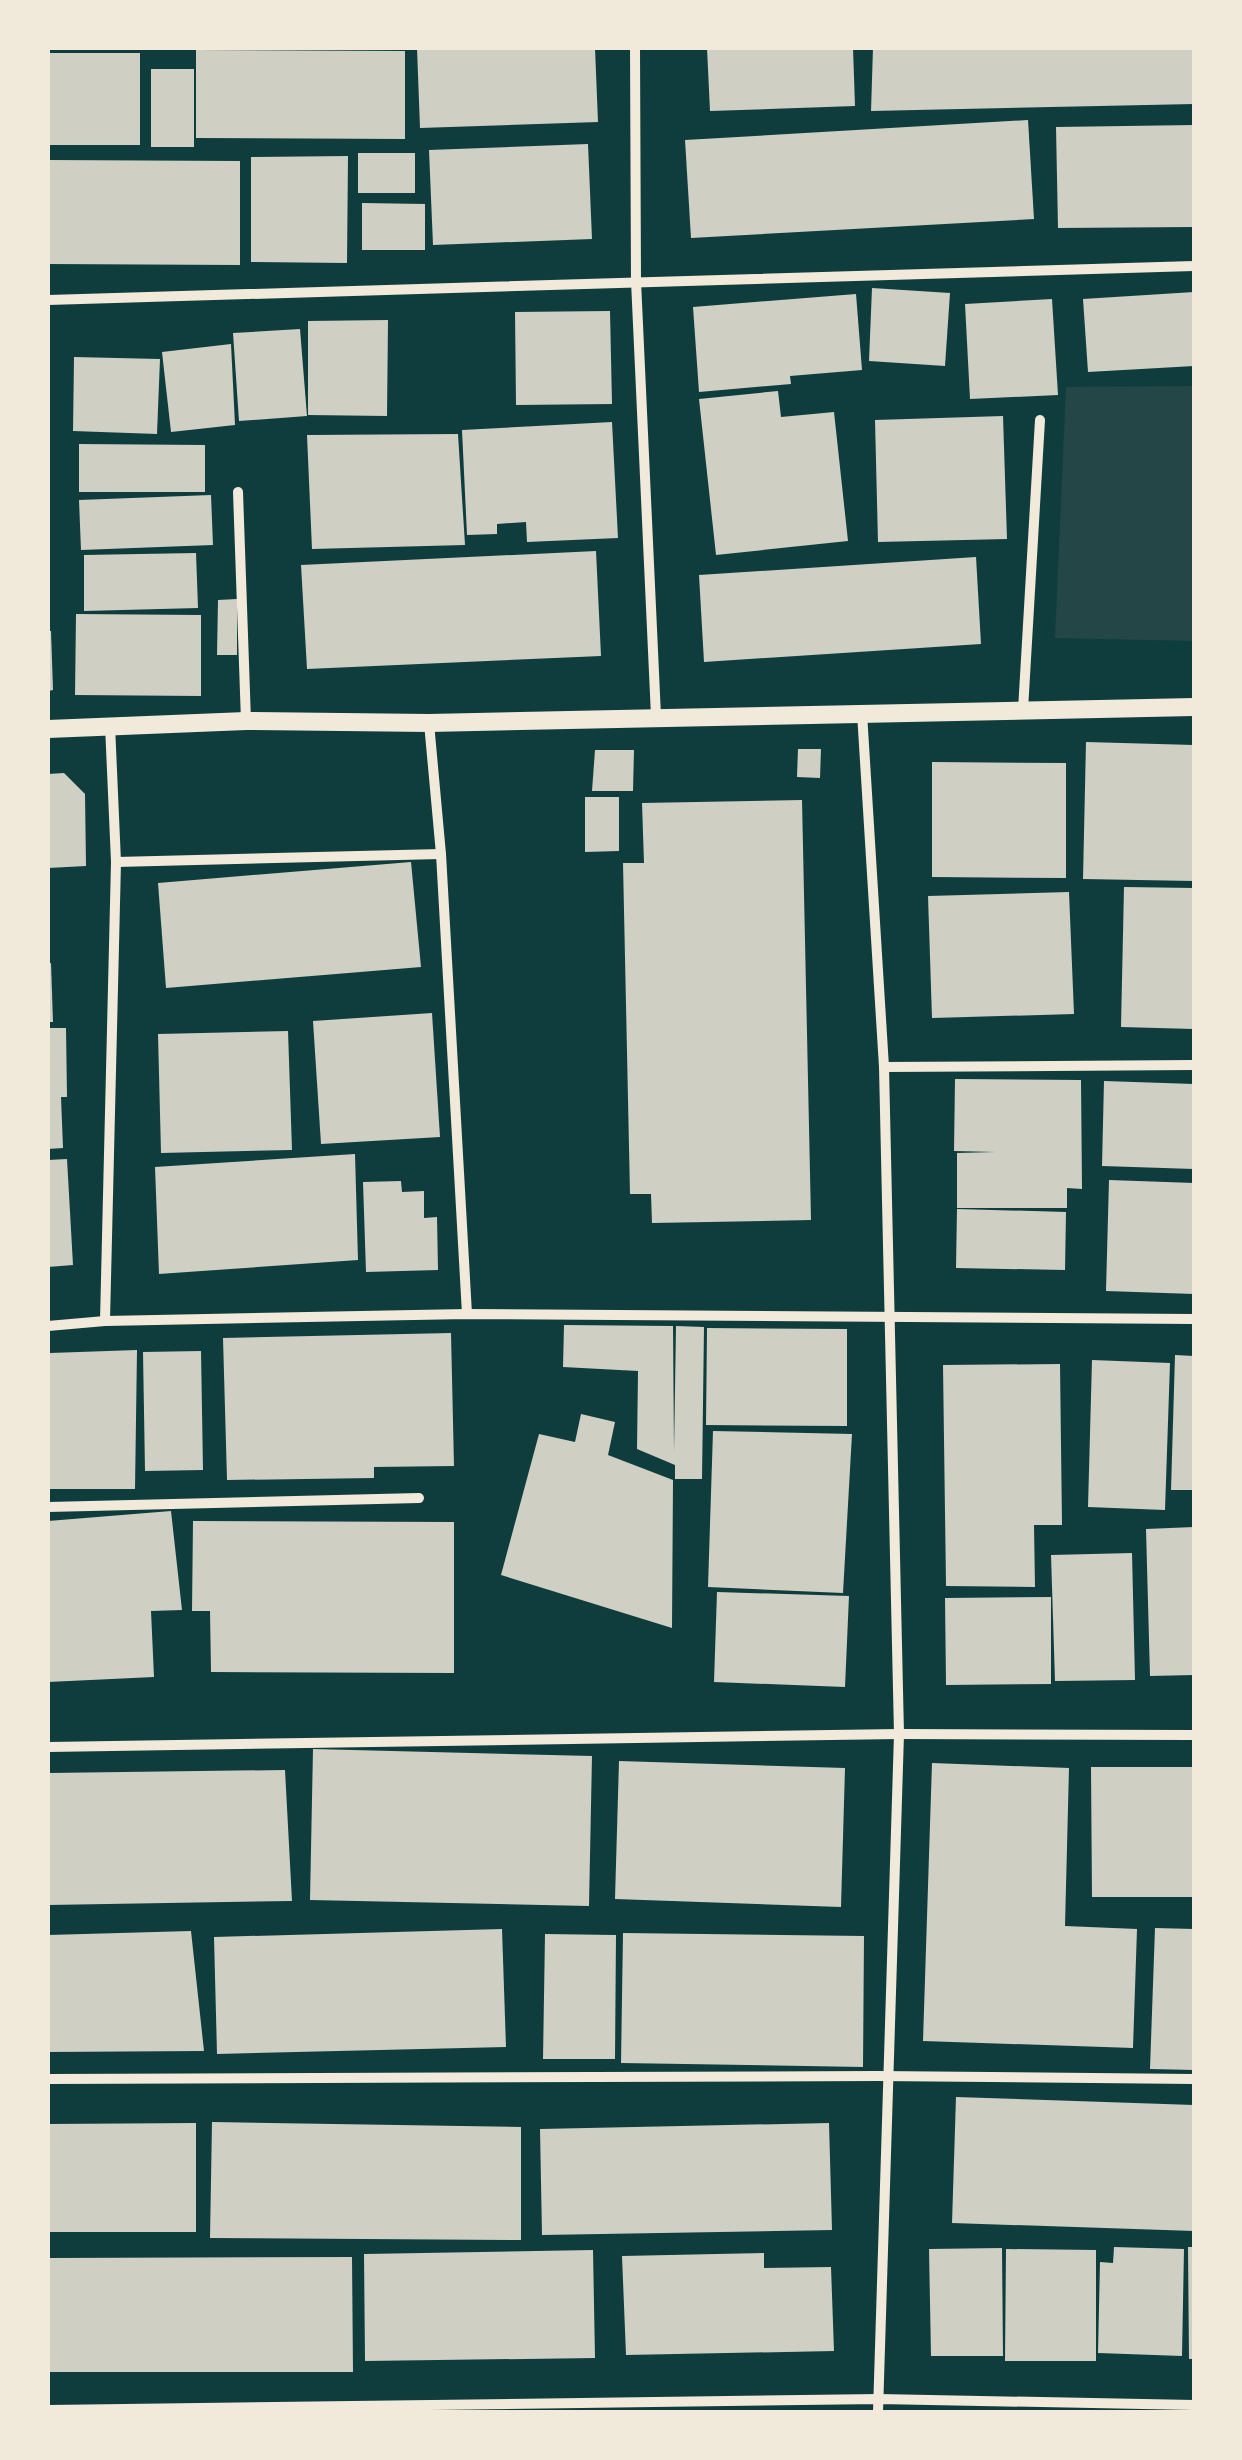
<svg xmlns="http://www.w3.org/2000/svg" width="1242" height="2460" viewBox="0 0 1242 2460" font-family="'Nunito Sans',sans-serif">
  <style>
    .green { fill: #244646 }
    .building { fill: #cfcfc3 }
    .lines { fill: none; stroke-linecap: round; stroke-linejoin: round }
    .minor { stroke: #f1e9da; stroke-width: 10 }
    .tertiary { stroke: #f1e9da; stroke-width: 18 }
  </style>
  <rect width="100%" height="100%" fill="#0f3d3e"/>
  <polygon class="green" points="1194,386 1194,641 1055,638 1066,387"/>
  <g class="building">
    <polygon points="417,48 595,48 598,122 420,128"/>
    <polygon points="707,48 853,48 855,106 710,111"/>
    <polygon points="873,48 1194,48 1194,104 871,111"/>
    <polygon points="196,50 405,51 405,139 196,138"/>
    <rect x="48" y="53" width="92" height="92"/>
    <rect x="151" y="69" width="43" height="78"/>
    <polygon points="1028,120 1034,219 691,238 685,140"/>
    <polygon points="1194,125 1194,227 1058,228 1056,127"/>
    <polygon points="588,144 592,239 433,245 429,150"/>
    <rect x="358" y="153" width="57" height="40"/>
    <polygon points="348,156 347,263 251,262 251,157"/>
    <polygon points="48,160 240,161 240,265 48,264"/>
    <polygon points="362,203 425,204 425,250 362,250"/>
    <polygon points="872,288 950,293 945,366 869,361"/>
    <polygon points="1194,292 1194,366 1088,372 1083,299"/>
    <polygon points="856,294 862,370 790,376 791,384 699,392 693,307"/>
    <polygon points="1052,299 1058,395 970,399 965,304"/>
    <polygon points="610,311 612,404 516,405 515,312"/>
    <polygon points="388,320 387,416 308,415 308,321"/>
    <polygon points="300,329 307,416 239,421 233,333"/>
    <polygon points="231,344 235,425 171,432 162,352"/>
    <polygon points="74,357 160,359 157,434 73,431"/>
    <polygon points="778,391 781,417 834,412 848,541 716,555 699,399"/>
    <polygon points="1003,416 1007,539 878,542 875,420"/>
    <polygon points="612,422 618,538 527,542 526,522 497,524 497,534 467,535 462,430"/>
    <polygon points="458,434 465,545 312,549 307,435"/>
    <polygon points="79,444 205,445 205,492 79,492"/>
    <polygon points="211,495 213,545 81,550 79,500"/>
    <polygon points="596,551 601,656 307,669 301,565"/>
    <polygon points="196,553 198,608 84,611 84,555"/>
    <polygon points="976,557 981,644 704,662 699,575"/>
    <polygon points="237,599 237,655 217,655 218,600"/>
    <polygon points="76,614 201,615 201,696 75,695"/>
    <polygon points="48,631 51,631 53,690 48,691"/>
    <polygon points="1086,742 1194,745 1194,881 1083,879"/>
    <polygon points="798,749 821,749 820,778 797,777"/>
    <polygon points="595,750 634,750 633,791 592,791"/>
    <polygon points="932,762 1066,763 1066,878 932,877"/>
    <polygon points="64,773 85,794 86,866 48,868 48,774"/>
    <polygon points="585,797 619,797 619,851 585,852"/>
    <polygon points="802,800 811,1220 652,1223 651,1194 630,1194 623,863 644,863 642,803"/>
    <polygon points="411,862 421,967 166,988 158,883"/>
    <polygon points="1124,887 1194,888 1194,1029 1121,1027"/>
    <polygon points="1069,892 1074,1014 932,1018 928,896"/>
    <polygon points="51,963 53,1022 48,1022 48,964"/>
    <polygon points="432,1013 440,1137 321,1144 313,1021"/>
    <polygon points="48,1028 66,1028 67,1097 61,1097 63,1148 48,1149"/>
    <polygon points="288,1031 292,1150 161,1153 158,1034"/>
    <polygon points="955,1079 1081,1080 1082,1189 1067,1188 1067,1208 957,1208 957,1153 995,1152 954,1151"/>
    <polygon points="1104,1081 1194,1084 1194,1169 1102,1166"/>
    <polygon points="355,1154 358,1260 159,1274 155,1167"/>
    <polygon points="67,1159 73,1265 48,1267 48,1160"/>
    <polygon points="1109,1180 1194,1183 1194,1294 1106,1291"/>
    <polygon points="401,1181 402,1192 424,1191 424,1218 437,1217 438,1270 366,1272 363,1182"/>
    <polygon points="957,1209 1066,1212 1065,1270 956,1268"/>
    <polygon points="564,1325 673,1326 674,1452 676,1326 704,1327 702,1479 675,1479 675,1465 637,1449 638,1371 563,1367"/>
    <polygon points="707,1328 847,1329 847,1426 706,1425"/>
    <polygon points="451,1333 454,1466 374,1467 374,1478 227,1480 223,1338"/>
    <polygon points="137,1350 135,1489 48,1489 50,1353"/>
    <polygon points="201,1351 203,1470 145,1471 143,1352"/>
    <polygon points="1175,1355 1194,1356 1194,1490 1171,1490"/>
    <polygon points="1092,1360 1170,1363 1165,1510 1088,1507"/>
    <polygon points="1060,1364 1062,1525 1034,1525 1035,1587 946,1586 943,1365"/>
    <polygon points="581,1414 615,1422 608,1455 673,1480 672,1628 501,1575 539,1434 575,1442"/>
    <polygon points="713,1431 852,1434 843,1593 708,1587"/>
    <polygon points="171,1511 182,1610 151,1611 154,1677 48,1682 48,1521"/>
    <polygon points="193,1521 454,1522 454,1673 211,1672 210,1611 192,1611"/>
    <polygon points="1194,1527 1194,1675 1150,1676 1146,1529"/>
    <polygon points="1132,1553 1135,1680 1055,1681 1051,1555"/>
    <polygon points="717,1592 849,1596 845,1687 714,1682"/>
    <polygon points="1051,1597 1051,1684 946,1685 945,1598"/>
    <polygon points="313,1749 592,1756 589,1906 310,1900"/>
    <polygon points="619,1761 845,1768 841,1907 615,1899"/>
    <polygon points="932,1763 1069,1768 1065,1926 1137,1929 1133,2048 923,2041"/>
    <polygon points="1091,1767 1194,1767 1194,1897 1092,1897"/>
    <polygon points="285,1770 292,1901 48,1905 48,1773"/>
    <polygon points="1155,1928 1194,1929 1194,2070 1150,2069"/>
    <polygon points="502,1929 506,2047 217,2054 214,1937"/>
    <polygon points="191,1931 204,2051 48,2052 48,1935"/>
    <polygon points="623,1933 864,1936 863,2067 621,2063"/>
    <polygon points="545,1934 616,1935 615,2059 543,2059"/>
    <polygon points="956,2097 1194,2105 1194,2231 952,2223"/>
    <polygon points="212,2122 521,2127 521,2240 210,2238"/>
    <polygon points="196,2123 196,2232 48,2232 48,2124"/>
    <polygon points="829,2123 832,2230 542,2235 540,2129"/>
    <polygon points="1114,2247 1184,2249 1182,2356 1098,2353 1100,2262 1113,2263"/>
    <polygon points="1188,2247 1194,2247 1194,2359 1189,2359"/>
    <polygon points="1002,2248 1003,2356 931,2356 929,2249"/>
    <polygon points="1006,2249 1096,2250 1096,2361 1005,2361"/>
    <polygon points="593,2250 595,2358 365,2361 364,2254"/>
    <polygon points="764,2253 764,2268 831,2267 834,2351 626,2355 622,2256"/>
    <polygon points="352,2257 353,2372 48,2372 48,2258"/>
  </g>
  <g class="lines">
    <g class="minor">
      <polyline points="635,48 636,281 656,716"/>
      <polyline points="48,300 1194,266"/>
      <polyline points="238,492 246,721"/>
      <polyline points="1023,710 1040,420"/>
      <polyline points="862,713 884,1067 899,1734 878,2412"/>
      <polyline points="429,723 441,854 467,1314"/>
      <polyline points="116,862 441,854"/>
      <polyline points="884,1067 1194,1065"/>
      <polyline points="105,1321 116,862 110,725"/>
      <polyline points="48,1326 105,1321 467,1314 1194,1319"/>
      <polyline points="48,1507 419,1498"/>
      <polyline points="48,1747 899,1734 1194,1735"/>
      <polyline points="48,2079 877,2076 1194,2079"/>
      <polyline points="48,2410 879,2399 1194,2405"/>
    </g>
    <polyline class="tertiary" points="48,729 246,721 429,723 1194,707"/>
  </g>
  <rect width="1242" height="2460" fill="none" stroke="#f1e9da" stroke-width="100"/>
</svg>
